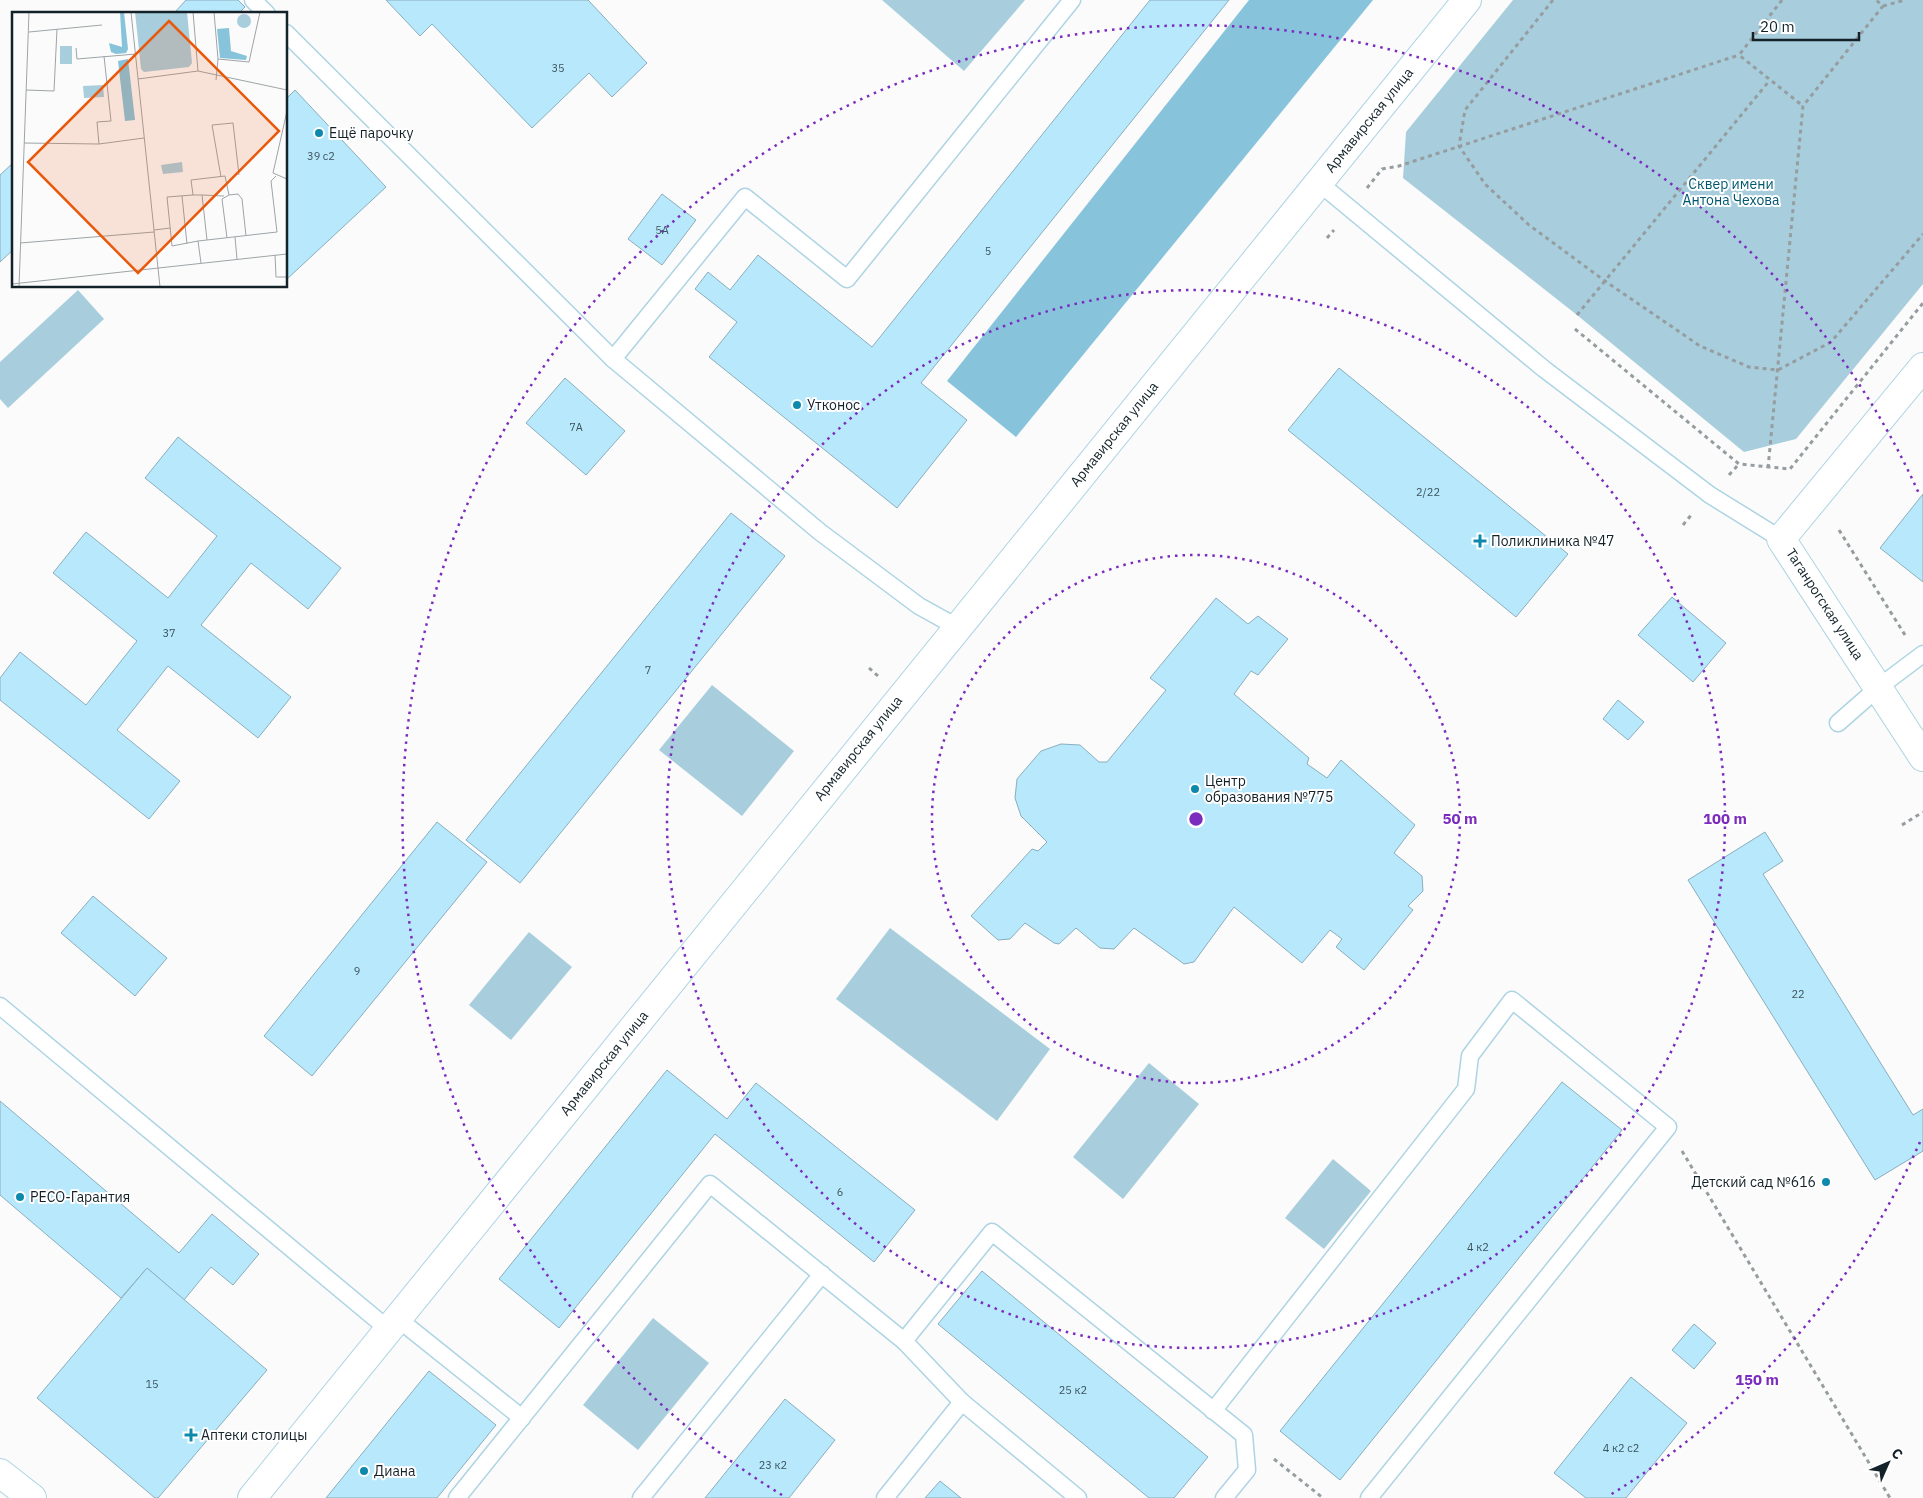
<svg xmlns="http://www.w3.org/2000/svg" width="1923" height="1498" viewBox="0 0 1923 1498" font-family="'IBM Plex Sans',sans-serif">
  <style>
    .green { fill: #a8cedd }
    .forest { fill: #87c3db }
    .building { fill: #b8e8fc; stroke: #89aebd }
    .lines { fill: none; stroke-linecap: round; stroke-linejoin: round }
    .service-casing { stroke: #add4e3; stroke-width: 19 }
    .minor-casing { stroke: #add4e3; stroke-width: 30 }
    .path { stroke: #969da0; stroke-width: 3; stroke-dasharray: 4 4; stroke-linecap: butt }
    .service { stroke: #fff; stroke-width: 16 }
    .minor { stroke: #fff; stroke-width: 28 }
    .ring { fill: none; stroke: #7b2cbf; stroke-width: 2.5; stroke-dasharray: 2.5 5 }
    .poi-dot { fill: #0d89ac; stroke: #fff; stroke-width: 2 }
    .labels { text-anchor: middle; stroke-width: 4; stroke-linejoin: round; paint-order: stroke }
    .number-label { font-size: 11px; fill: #3c545d }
    .street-label { font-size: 14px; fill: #132228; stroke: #fff }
    .poi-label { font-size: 14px; fill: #132228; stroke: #fff; text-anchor: start }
    .park-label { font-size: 14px; fill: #005870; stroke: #fff }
    .inset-road { fill: none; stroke: #9ea4a7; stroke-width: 1 }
    .view { fill: #e8590c; fill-opacity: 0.15; stroke: #e8590c; stroke-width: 2.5 }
    .inset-edge { fill: none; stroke: #132228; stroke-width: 2.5 }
    .centre { fill: #7b2cbf; stroke: #fff; stroke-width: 2.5 }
    .ring-label { font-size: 15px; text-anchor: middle; font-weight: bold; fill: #7b2cbf; stroke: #fff; stroke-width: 4; stroke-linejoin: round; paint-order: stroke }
  </style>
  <rect width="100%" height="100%" fill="#fbfbfb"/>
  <g class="green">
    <polygon points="882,0 1025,0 964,71"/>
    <polygon points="1513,0 1923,0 1923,284 1796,439 1744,452 1577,315 1403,178 1406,132"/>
    <polygon points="78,290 104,319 8,408 0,399 0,362"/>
    <polygon points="712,685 794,751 742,816 659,750"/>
    <polygon points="890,928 1050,1049 997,1121 836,999"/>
    <polygon points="529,932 572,967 511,1040 469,1005"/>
    <polygon points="1149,1063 1199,1104 1123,1199 1073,1157"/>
    <polygon points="1333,1159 1371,1191 1324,1249 1285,1218"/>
    <polygon points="653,1318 709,1363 638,1450 583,1405"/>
  </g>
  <polygon class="forest" points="1249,0 1373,0 1016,437 947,381"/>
  <g class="building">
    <polygon points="186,0 238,0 245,7 238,14 179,14 176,11"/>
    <polygon points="386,0 588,0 647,63 612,97 589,73 532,128 432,24 420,36"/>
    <polygon points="1150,0 1229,0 921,383 967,420 897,508 709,357 737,322 695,289 708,272 730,290 758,255 872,347"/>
    <polygon points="295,90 386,187 286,280 286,99"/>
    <polygon points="14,162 14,249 0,262 0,175"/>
    <polygon points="662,194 696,220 662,265 628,239"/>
    <polygon points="1339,368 1568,554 1516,617 1288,430"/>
    <polygon points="565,378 625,431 586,475 526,423"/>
    <polygon points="178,437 341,568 308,609 251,563 201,625 291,697 258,738 168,666 117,730 180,781 149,819 0,700 0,678 20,652 86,705 137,641 53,573 86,532 168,598 217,536 145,478"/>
    <polygon points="1923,494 1923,582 1880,548"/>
    <polygon points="731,513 785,556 520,883 466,840"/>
    <polygon points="1672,597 1726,643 1693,682 1638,635"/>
    <polygon points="1216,598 1248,624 1258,616 1288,639 1258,675 1251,671 1234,694 1309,758 1307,764 1327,778 1341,760 1415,825 1394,853 1422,876 1423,891 1408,906 1413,910 1364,970 1336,947 1342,939 1330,930 1302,963 1234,907 1194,962 1184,964 1134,928 1114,949 1100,948 1076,928 1059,944 1054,943 1025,923 1010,939 998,940 971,916 1032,849 1038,851 1047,842 1021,816 1015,798 1017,779 1041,751 1061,744 1080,745 1099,762 1107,762 1166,690 1150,678"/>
    <polygon points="1618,700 1644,722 1628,740 1603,719"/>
    <polygon points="437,822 487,862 312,1076 264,1036"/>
    <polygon points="1765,832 1783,861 1763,874 1913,1115 1923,1109 1923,1151 1875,1180 1688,880"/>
    <polygon points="93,896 167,958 135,996 61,933"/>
    <polygon points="667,1070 727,1119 756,1083 915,1210 874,1262 715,1134 559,1328 499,1279"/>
    <polygon points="1562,1082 1622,1130 1340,1480 1280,1431"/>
    <polygon points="0,1101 179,1253 212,1214 259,1254 233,1285 211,1267 184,1300 147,1268 121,1298 0,1195"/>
    <polygon points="147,1268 267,1370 158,1498 155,1498 37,1398"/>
    <polygon points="982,1271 1208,1457 1174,1498 1149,1498 938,1324"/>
    <polygon points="1694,1324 1716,1343 1694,1369 1672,1350"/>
    <polygon points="429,1371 496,1425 437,1498 326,1498"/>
    <polygon points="1631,1377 1687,1423 1626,1498 1586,1498 1554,1473"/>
    <polygon points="785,1399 835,1440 789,1498 705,1498"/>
    <polygon points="940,1481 961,1498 925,1498"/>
  </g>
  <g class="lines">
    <g class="service-casing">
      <g id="service">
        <polyline points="253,0 267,14"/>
        <polyline points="286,33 613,359 820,532 919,606 957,627"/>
        <polyline points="1318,182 1544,369 1710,495 1781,539"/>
        <polyline points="613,359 745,197 847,279 1072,0"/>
        <polyline points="1838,723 1879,687 1923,654"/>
        <polyline points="0,1006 388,1329"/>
        <polyline points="397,1318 522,1418"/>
        <polyline points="962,1402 1078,1498"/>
        <polyline points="1213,1411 1466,1089 1470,1056 1512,1000 1668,1127 1369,1498"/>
        <polyline points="457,1498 710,1184 904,1341"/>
        <polyline points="641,1498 822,1274"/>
        <polyline points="885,1498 962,1402 904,1341 992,1232 1244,1435 1247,1470 1224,1498"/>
      </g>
    </g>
    <g class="minor-casing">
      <g id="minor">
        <polyline points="1923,367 1781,539 1923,757"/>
        <polyline points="0,1473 32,1498"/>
        <polyline points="252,1498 1467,0"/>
      </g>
    </g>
    <g class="path">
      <polyline points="1553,0 1465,110 1459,146 1485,184 1529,225 1605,281 1700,346 1749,367 1778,370 1831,342 1923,234"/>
      <polyline points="1782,0 1739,55 1803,106"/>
      <polyline points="1883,6 1905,0"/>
      <polyline points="1367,188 1382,169 1399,166 1739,55"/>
      <polyline points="1327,238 1334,230"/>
      <polyline points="1577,315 1770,80"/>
      <polyline points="1575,329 1739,464 1790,469 1923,303"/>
      <polyline points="1768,468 1803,106 1883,6 1876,0"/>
      <polyline points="1729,475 1739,464"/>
      <polyline points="1683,525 1692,514"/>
      <polyline points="1839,530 1905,635"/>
      <polyline points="869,668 878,676"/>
      <polyline points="1902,825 1923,812"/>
      <polyline points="1682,1151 1890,1498"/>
      <polyline points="1274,1459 1323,1498"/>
    </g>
    <use href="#service" class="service"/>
    <use href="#minor" class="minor"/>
  </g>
  <g class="ring">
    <circle cx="1196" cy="819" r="264"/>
    <circle cx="1196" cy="819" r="529"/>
    <path d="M1920 1142A793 793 0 0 1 1610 1495M782 1495A793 793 0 1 1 1920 496"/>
  </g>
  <g class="poi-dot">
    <circle cx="319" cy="133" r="5"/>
    <circle cx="797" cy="405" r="5"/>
    <path d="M1477.5 533.5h5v5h5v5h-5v5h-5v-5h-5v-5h5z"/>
    <circle cx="1195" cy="789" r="5"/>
    <circle cx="1826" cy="1182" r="5"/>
    <circle cx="20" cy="1197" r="5"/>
    <path d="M188.5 1427.5h5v5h5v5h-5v5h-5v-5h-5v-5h5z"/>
    <circle cx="364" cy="1471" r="5"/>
  </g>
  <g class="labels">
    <g class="number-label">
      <text x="558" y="72">35</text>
      <text x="321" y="160">39 с2</text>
      <text x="662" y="234">5А</text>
      <text x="988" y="255">5</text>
      <text x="576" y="431">7А</text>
      <text x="1428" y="496">2/22</text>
      <text x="169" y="637">37</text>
      <text x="648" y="674">7</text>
      <text x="357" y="975">9</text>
      <text x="1798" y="998">22</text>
      <text x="840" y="1196">6</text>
      <text x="1478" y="1251">4 к2</text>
      <text x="152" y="1388">15</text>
      <text x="1073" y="1394">25 к2</text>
      <text x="1621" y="1452">4 к2 с2</text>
      <text x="773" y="1469">23 к2</text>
    </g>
    <g class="street-label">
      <text transform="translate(1369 120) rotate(-51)" y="5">Армавирская улица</text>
      <text transform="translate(1114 434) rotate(-51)" y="5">Армавирская улица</text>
      <text transform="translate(1825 604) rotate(57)" y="5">Таганрогская улица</text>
      <text transform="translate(858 748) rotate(-51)" y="5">Армавирская улица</text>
      <text transform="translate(604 1063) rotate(-51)" y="5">Армавирская улица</text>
    </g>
    <g class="poi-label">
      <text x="329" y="138">Ещё парочку</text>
      <text x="807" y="410">Утконос</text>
      <text x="1491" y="546">Поликлиника №47</text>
      <text x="1205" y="786">Центр<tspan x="1205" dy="16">образования №775</tspan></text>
      <text x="1816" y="1187" text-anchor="end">Детский сад №616</text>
      <text x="30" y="1202">РЕСО-Гарантия</text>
      <text x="201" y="1440">Аптеки столицы</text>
      <text x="374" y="1476">Диана</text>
    </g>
    <g class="park-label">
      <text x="1731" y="189">Сквер имени<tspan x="1731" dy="16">Антона Чехова</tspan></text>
    </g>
  </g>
  <g transform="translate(12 12)">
    <rect width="275" height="275" fill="#fbfbfb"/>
    <path d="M123 0H175L180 51 177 55 132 60 129 57ZM225 9a7 7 0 1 1 14 0a7 7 0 1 1-14 0ZM48 34H60V52H48ZM91 73 92 85 72 86 71 74ZM170 150 171 160 151 162 149 153Z" fill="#a8cedd"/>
    <path d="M108 0H112L116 37 114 41 104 42 99 40 97 31 110 35ZM217 16 219 39 235 44 234 48 208 46 205 17ZM116 47 123 108 113 109 106 49Z" fill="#87c3db"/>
    <path class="inset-road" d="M119 0 148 275M181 0 186 59M202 0 206 47 204 68M17 20 90 13M64 36 65 47 124 42M206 47 237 50 248 0M126 67 186 59 275 78M14 78 42 79 45 17M275 99 261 161 275 167M12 131 87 132 132 126M87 132 85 110 99 109 92 44M209 165 200 113 221 111 227 163M181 183 155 185 160 234 186 229M190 183 212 184M170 184 175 232M142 218 158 216M223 225 225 247M215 226 210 187 217 183 226 182 230 187 234 224M195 228 265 220 259 169 264 164M8 231 142 220M263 243 264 265H275M189 251 186 229 195 228 190 183H181L179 168 213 164 217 183M0 272 275 242M7 275 17 0"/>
    <path class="view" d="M157 9 267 119 126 261 16 150Z"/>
    <rect width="275" height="275" class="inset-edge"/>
  </g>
  <circle cx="1196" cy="819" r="8" class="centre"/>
  <g class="ring-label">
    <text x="1460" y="824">50 m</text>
    <text x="1725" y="824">100 m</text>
    <text x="1757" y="1385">150 m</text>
  </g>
  <g transform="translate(1888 1463) rotate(45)" stroke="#ffffff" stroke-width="4" paint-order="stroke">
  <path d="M0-4L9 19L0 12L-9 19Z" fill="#132228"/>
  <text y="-8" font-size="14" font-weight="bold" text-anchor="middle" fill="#132228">С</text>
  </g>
  <path d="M1753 32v8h106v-8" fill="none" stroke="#132228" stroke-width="2.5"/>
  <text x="1760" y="32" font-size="15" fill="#132228" stroke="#ffffff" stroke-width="4" paint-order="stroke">20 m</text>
</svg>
